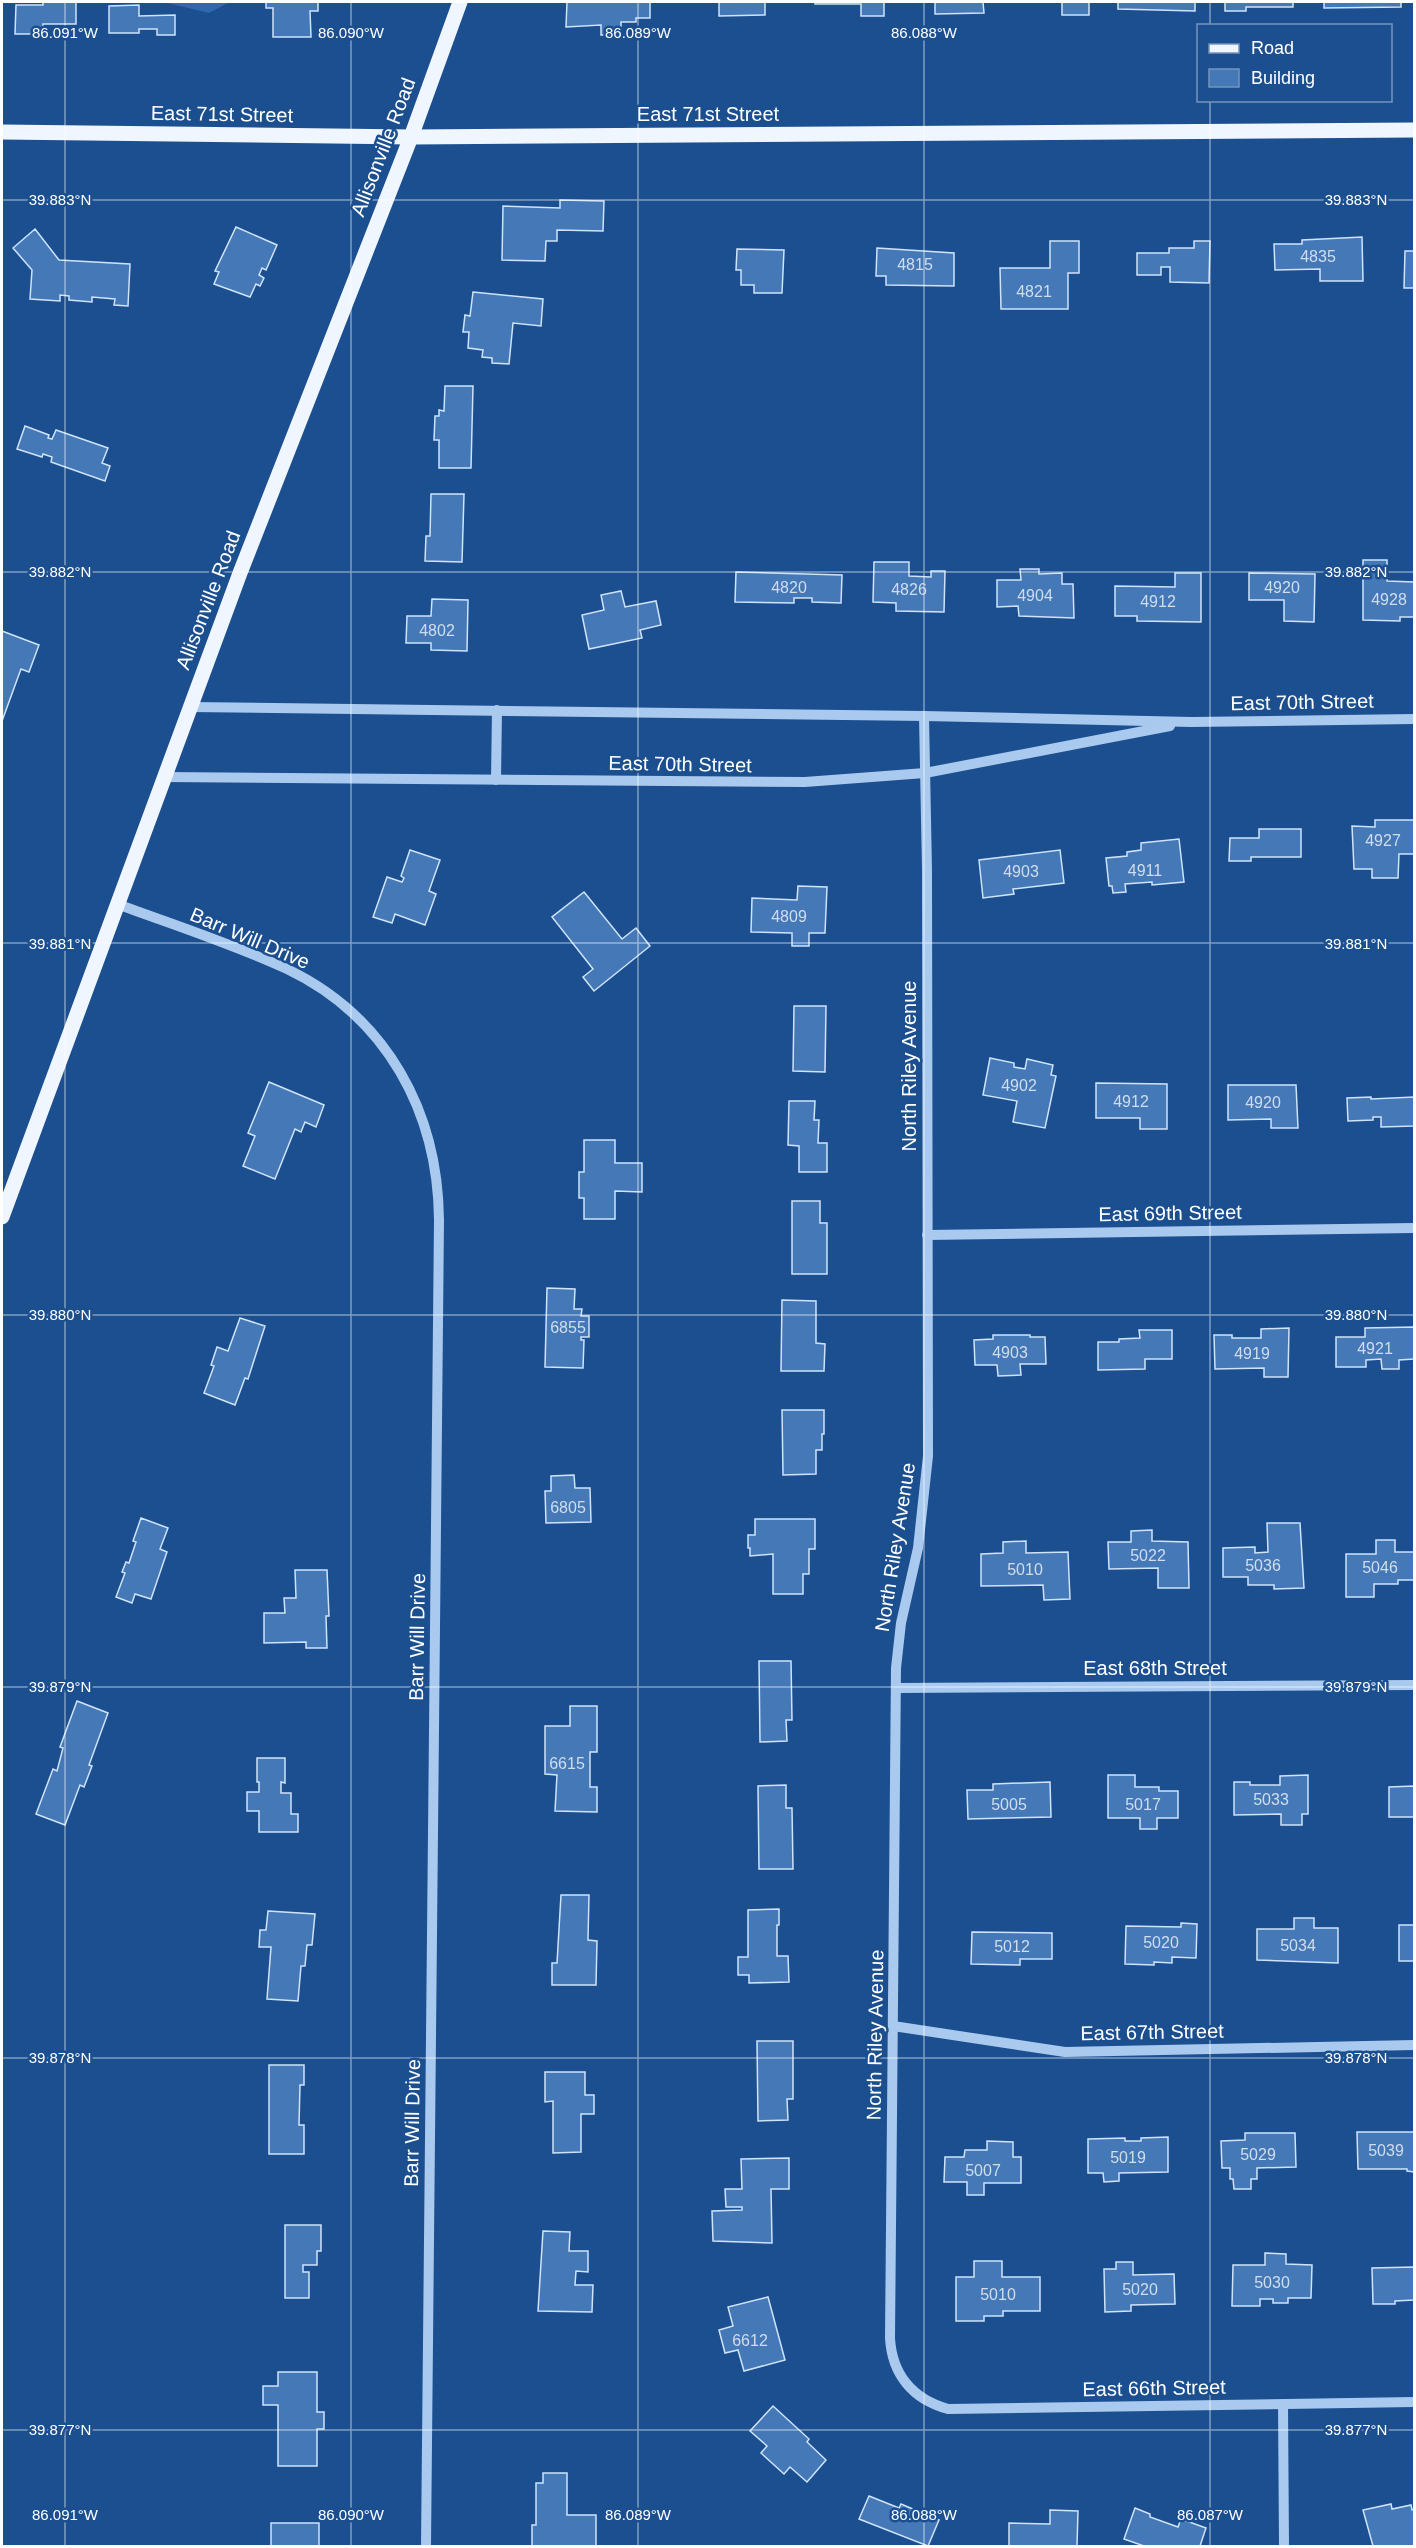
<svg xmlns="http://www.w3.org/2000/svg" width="1416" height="2548" viewBox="0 0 1416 2548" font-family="Helvetica,sans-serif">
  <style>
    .green { fill: #2e69ad }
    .building { fill: #4478b7; stroke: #cfe3fa; stroke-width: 1.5 }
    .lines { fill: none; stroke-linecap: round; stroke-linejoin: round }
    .minor { stroke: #a9c9ee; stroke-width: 10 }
    .major { stroke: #f0f6ff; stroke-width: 15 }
    .ticks { fill: none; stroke: #fff; stroke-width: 1.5; stroke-opacity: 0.45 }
    .labels { text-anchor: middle; stroke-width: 5; stroke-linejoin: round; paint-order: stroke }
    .number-label { font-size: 16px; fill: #d0dded }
    .street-label { font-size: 20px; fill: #fff; stroke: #1b4f8f }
    .ticks-label { font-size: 15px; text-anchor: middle; fill: #fff; stroke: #1b4f8f; stroke-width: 5; stroke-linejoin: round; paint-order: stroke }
  </style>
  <rect width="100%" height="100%" fill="#1b4f8f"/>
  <polygon class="green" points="163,2 230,2 209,13"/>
  <g class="building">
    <polygon points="43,2 76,2 76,24 43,24 43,34 15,34 16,5 43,5"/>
    <polygon points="266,2 322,2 318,2 318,11 310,11 311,37 273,37 273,8 266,8"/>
    <polygon points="567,2 650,2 650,18 636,18 636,22 621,22 621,35 601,35 601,25 566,27"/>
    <polygon points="719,2 765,2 765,15 719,16"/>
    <polygon points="815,2 884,2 884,16 861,16 861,4 815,4"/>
    <polygon points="921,2 983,2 984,13 935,14 935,2"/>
    <rect x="1062" y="2" width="27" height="13"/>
    <polygon points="1118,2 1195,2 1195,11 1118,9"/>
    <polygon points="1225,2 1293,2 1293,7 1246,7 1246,11 1225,11"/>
    <polygon points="1324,2 1401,2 1401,7 1324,8"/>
    <polygon points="139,5 139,16 175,15 175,35 157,35 157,29 139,29 139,33 109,33 109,6"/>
    <polygon points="560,200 604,201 603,231 557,230 557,241 546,241 545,261 502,260 503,206 560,208"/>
    <polygon points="236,227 277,245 266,270 262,268 259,275 264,278 260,286 256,284 250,297 214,284 219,272 215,271"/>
    <polygon points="35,229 59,260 130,264 128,306 114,305 115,299 92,297 92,302 69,300 69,296 60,295 60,301 30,299 32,270 13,248"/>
    <polygon points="1362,237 1363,281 1320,281 1320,269 1275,270 1274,244 1302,244 1302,240"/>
    <polygon points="1050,241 1079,241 1079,273 1068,273 1068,309 1001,309 1000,268 1050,268"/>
    <polygon points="1194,241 1210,241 1209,283 1170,282 1170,267 1161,267 1161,275 1137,275 1137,253 1169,253 1169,248 1194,248"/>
    <polygon points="877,248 954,253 954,286 886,285 886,276 876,276"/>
    <polygon points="737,249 784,250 782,293 754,293 754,285 741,285 741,270 736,270"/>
    <polygon points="1405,251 1414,251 1414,288 1404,288"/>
    <polygon points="473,292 543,299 541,326 513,323 509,364 492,363 492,358 482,357 483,350 468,348 469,332 463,332 465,315 470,316"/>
    <polygon points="445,386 473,386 471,468 439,468 439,440 434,440 435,416 439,416 439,410 444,411"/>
    <polygon points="25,426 49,435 48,438 52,439 56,430 108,448 102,463 110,466 105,481 51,462 52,457 43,454 42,457 17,449"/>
    <polygon points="431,494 464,494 462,562 425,561 426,536 430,536"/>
    <polygon points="1363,560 1387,560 1387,581 1414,582 1414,617 1400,617 1400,621 1363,620"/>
    <polygon points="874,562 909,562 909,576 931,577 931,571 945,571 944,612 896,611 896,603 873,602"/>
    <polygon points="1020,569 1039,569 1039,574 1062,573 1062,584 1073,584 1074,618 1019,616 1018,606 997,607 997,580 1021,580"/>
    <polygon points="736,572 842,575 841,603 812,602 812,598 794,598 794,603 735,602"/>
    <polygon points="1175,573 1201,573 1201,622 1137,621 1137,616 1115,616 1115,586 1175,587"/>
    <polygon points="1249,573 1315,574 1314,622 1284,621 1284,600 1249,600"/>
    <polygon points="621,591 625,607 656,601 661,625 640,630 642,638 589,649 582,615 604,610 601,595"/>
    <polygon points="432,599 468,600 467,651 431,650 431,643 406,643 407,616 431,616"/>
    <polygon points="2,631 39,645 29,672 21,669 2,721"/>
    <polygon points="1375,820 1414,820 1414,854 1399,854 1398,878 1372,878 1372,869 1354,869 1352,826 1375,827"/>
    <polygon points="1259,829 1301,829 1301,857 1251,857 1251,861 1229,861 1230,838 1259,838"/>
    <polygon points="1179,839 1184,882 1152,885 1152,882 1125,884 1126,892 1113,893 1112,886 1109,886 1106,858 1127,856 1127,852 1141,850 1141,843"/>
    <polygon points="410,850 440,860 429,891 436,894 425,925 395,914 392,923 373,917 387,877 402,882 404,878 401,876"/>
    <polygon points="1060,850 1064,883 1013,889 1014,894 983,898 979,860"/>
    <polygon points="798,886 827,887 825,933 809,933 809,946 792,946 792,933 751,932 752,898 797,900"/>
    <polygon points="584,892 622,939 636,928 650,946 594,991 583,977 593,969 552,917"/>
    <polygon points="794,1006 826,1006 825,1072 793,1071"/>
    <polygon points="990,1058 1014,1063 1014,1067 1025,1069 1027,1059 1053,1065 1051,1075 1056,1076 1045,1128 1013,1122 1017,1101 983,1095"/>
    <polygon points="269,1082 324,1105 316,1127 305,1122 301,1132 295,1129 275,1179 243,1166 255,1136 248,1133"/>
    <polygon points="1096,1083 1167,1084 1167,1129 1140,1129 1140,1118 1096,1118"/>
    <polygon points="1228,1085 1296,1085 1298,1128 1271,1128 1271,1119 1228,1120"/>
    <polygon points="1371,1097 1371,1099 1414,1097 1414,1126 1381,1127 1381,1117 1373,1117 1373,1120 1348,1121 1347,1098"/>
    <polygon points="789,1101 815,1101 814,1120 819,1120 818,1143 827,1143 827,1172 799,1172 799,1146 788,1145"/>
    <polygon points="584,1140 615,1140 615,1163 642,1163 642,1192 615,1191 615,1219 584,1219 584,1198 579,1198 579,1172 584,1172"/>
    <polygon points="792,1201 820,1201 820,1223 827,1223 827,1274 792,1274"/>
    <polygon points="547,1288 575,1289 574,1309 582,1309 581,1316 589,1316 589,1337 581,1337 581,1340 584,1340 583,1368 545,1367"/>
    <polygon points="782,1300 816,1301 816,1343 825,1344 824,1371 781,1371"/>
    <polygon points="240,1318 265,1326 248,1379 245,1378 235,1405 204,1393 214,1366 211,1365 217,1347 228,1351"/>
    <polygon points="1414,1327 1414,1359 1399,1360 1399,1369 1382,1369 1381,1359 1366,1360 1366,1367 1336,1367 1336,1337 1365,1337 1365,1328"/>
    <polygon points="1289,1328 1288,1377 1264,1377 1264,1368 1215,1369 1214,1335 1232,1335 1232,1338 1261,1338 1261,1329"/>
    <polygon points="1139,1330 1172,1330 1172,1359 1145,1359 1145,1369 1098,1370 1098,1342 1119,1342 1119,1339 1140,1338"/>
    <polygon points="993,1335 1030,1335 1030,1337 1045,1337 1046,1364 1020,1364 1021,1375 998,1376 997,1365 975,1365 974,1340 993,1339"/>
    <polygon points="782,1410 824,1410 824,1434 822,1434 822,1450 816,1450 816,1474 783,1475"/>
    <polygon points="574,1475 575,1488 590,1488 591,1522 546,1523 545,1491 551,1491 551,1476"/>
    <polygon points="141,1518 168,1528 160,1549 167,1552 151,1599 135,1594 132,1603 116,1597 125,1573 122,1572 126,1562 129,1563 136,1542 133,1541"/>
    <polygon points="755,1519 815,1519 815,1549 809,1549 809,1574 803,1574 803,1594 773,1594 773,1554 750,1556 750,1548 748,1548 748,1535 755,1535"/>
    <polygon points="1267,1523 1300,1523 1304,1588 1274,1589 1274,1585 1248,1585 1248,1577 1223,1577 1223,1548 1255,1547 1255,1553 1268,1552"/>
    <polygon points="1152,1530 1152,1541 1188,1542 1189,1588 1158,1588 1158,1568 1109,1569 1108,1542 1131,1542 1131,1531"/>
    <polygon points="1376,1540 1395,1540 1395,1552 1414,1552 1414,1580 1398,1580 1398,1584 1374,1584 1374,1597 1346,1597 1346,1554 1376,1554"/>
    <polygon points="1026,1541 1026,1553 1068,1552 1070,1599 1044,1600 1043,1585 981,1586 981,1554 1003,1553 1003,1542"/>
    <polygon points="295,1570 327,1570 329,1616 326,1616 327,1648 306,1648 306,1642 264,1643 264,1613 285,1613 284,1598 296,1598"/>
    <polygon points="759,1661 791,1661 792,1720 786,1720 787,1741 760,1742"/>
    <polygon points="77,1701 108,1713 89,1765 92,1766 84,1787 80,1785 65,1825 36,1814 53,1769 57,1771 63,1748 60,1747"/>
    <polygon points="570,1706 597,1706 597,1752 590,1752 590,1787 597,1787 597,1812 555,1811 557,1775 545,1774 545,1726 570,1726"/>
    <polygon points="257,1758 285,1758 285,1783 281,1782 281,1793 291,1793 291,1814 298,1814 298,1832 259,1832 259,1811 247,1811 247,1792 259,1792 259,1782 257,1782"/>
    <polygon points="1108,1775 1135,1775 1135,1787 1159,1787 1159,1791 1178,1791 1178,1818 1157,1818 1157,1829 1140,1829 1140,1818 1108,1818"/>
    <polygon points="1308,1775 1308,1814 1302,1814 1302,1825 1281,1825 1281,1814 1234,1815 1234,1782 1250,1782 1250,1785 1280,1785 1280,1776"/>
    <polygon points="1050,1782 1051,1817 968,1819 967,1790 993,1790 993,1784"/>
    <polygon points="786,1785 786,1808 792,1808 793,1869 759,1869 758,1786"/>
    <polygon points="1414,1786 1414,1817 1389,1817 1389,1787"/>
    <polygon points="561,1895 589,1895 588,1940 597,1941 596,1985 552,1985 552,1963 557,1963"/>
    <polygon points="779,1909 779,1925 777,1925 777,1956 788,1956 789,1982 749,1983 749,1975 738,1975 738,1957 748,1957 748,1910"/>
    <polygon points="268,1911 315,1914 312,1945 307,1945 305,1966 301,1966 298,2001 267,1999 271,1947 259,1947 260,1930 266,1930"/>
    <polygon points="1294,1918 1314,1918 1314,1928 1338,1928 1338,1963 1257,1960 1257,1929 1294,1929"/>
    <polygon points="1181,1923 1197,1924 1196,1958 1172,1957 1172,1963 1154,1962 1154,1965 1125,1964 1126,1926 1181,1927"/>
    <rect x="1399" y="1925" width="15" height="36"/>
    <polygon points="972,1932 1052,1933 1052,1959 1020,1959 1020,1965 971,1964"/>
    <polygon points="757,2041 793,2041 793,2099 787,2099 788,2120 758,2121"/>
    <polygon points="269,2065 304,2065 304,2085 300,2085 299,2125 304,2125 304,2154 269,2154"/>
    <polygon points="545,2072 585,2072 585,2095 594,2095 594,2114 581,2114 581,2152 553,2153 553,2101 545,2102"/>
    <polygon points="1357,2132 1414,2132 1414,2172 1407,2171 1407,2169 1358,2169"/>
    <polygon points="1245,2133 1295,2133 1296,2167 1257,2168 1257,2179 1251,2179 1251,2189 1234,2189 1233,2179 1230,2179 1230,2168 1222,2168 1221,2141 1245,2140"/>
    <polygon points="1168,2137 1168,2172 1119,2173 1119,2181 1104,2182 1103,2173 1088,2173 1088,2139 1125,2138 1125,2141 1141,2141 1141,2138"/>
    <polygon points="987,2141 1013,2142 1013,2157 1021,2157 1021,2183 984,2183 984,2195 967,2195 967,2182 944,2182 945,2157 964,2157 965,2150 987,2150"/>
    <polygon points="789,2158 789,2189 771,2189 772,2243 713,2241 712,2211 742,2210 742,2207 726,2207 725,2189 742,2189 741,2159"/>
    <polygon points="285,2225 321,2225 321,2251 317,2251 317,2265 303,2265 303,2272 309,2272 309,2298 285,2298"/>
    <polygon points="543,2231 570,2232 569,2251 588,2251 588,2272 576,2271 575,2285 593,2285 592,2312 538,2311"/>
    <polygon points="1265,2253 1286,2254 1286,2264 1312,2265 1311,2298 1288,2298 1288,2303 1273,2303 1273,2299 1260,2299 1260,2306 1232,2306 1233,2265 1265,2265"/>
    <polygon points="974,2261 1002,2261 1002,2277 1040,2277 1040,2311 1003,2311 1003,2316 984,2316 984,2321 956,2321 956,2277 974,2277"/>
    <polygon points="1116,2262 1133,2262 1133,2275 1174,2274 1175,2304 1131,2305 1131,2311 1105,2312 1104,2269 1116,2269"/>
    <polygon points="1414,2267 1414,2300 1395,2301 1395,2304 1373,2304 1372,2268"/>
    <polygon points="768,2297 785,2360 744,2371 738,2350 725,2353 719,2330 733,2326 728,2307"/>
    <polygon points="278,2372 317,2372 317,2412 324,2412 324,2429 317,2429 317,2466 278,2466 278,2405 263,2405 263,2386 278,2386"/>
    <polygon points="773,2406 809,2439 807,2442 826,2460 807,2482 790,2467 784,2474 761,2453 767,2446 750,2431"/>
    <polygon points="543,2473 567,2473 567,2515 596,2515 596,2546 532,2546 532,2525 536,2525 536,2483 543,2483"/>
    <polygon points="869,2496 899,2508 901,2504 939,2520 928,2546 859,2519"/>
    <polygon points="1391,2504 1392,2509 1411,2505 1412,2510 1414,2509 1414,2546 1373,2546 1363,2510"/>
    <polygon points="1135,2508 1150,2514 1150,2517 1178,2527 1181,2519 1206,2528 1200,2546 1144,2546 1124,2539"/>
    <polygon points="1050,2510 1078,2511 1077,2546 1009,2546 1009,2523 1050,2524"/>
    <rect x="271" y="2523" width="48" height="23"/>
  </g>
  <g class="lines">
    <g class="minor">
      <polyline points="190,707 924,716 1191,722 1414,719"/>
      <path d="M924 716 927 870 928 1456 918 1548 901 1623 896 1668 890 2338C892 2374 912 2399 948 2409L1414 2402"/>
      <polyline points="163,777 805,782 925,773 1170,726"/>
      <polyline points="496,780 497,710"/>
      <path d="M117 904C174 925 233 944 287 969 387 1017 438 1112 439 1220L426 2546"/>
      <polyline points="927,1235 1414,1228"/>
      <polyline points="896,1688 1414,1685"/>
      <polyline points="893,2026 1065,2052 1414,2045"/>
      <polyline points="1283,2404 1284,2546"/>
    </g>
    <g class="major">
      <polyline points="2,132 411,137 1414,130"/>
      <polyline points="2,1217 240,573 411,137 460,2"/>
    </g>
  </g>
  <path class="ticks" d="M65 2V2546M351 2V2546M638 2V2546M924 2V2546M1210 2V26M1210 100V2546M2 200H1414M2 572H1414M2 943H1414M2 1315H1414M2 1687H1414M2 2058H1414M2 2430H1414"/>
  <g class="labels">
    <g class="number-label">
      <text x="1318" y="262">4835</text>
      <text x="915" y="270">4815</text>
      <text x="1034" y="297">4821</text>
      <text x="789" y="593">4820</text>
      <text x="1282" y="593">4920</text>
      <text x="909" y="595">4826</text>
      <text x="1035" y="601">4904</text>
      <text x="1389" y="605">4928</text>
      <text x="1158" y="607">4912</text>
      <text x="437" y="636">4802</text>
      <text x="1383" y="846">4927</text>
      <text x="1145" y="876">4911</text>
      <text x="1021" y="877">4903</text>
      <text x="789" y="922">4809</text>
      <text x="1019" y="1091">4902</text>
      <text x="1131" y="1107">4912</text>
      <text x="1263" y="1108">4920</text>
      <text x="568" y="1333">6855</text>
      <text x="1375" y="1354">4921</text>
      <text x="1010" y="1358">4903</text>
      <text x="1252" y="1359">4919</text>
      <text x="568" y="1513">6805</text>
      <text x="1148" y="1561">5022</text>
      <text x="1263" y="1571">5036</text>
      <text x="1380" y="1573">5046</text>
      <text x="1025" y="1575">5010</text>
      <text x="567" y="1769">6615</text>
      <text x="1271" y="1805">5033</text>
      <text x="1009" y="1810">5005</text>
      <text x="1143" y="1810">5017</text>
      <text x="1161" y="1948">5020</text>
      <text x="1298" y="1951">5034</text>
      <text x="1012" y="1952">5012</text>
      <text x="1386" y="2156">5039</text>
      <text x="1258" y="2160">5029</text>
      <text x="1128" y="2163">5019</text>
      <text x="983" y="2176">5007</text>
      <text x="1272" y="2288">5030</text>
      <text x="1140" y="2295">5020</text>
      <text x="998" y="2300">5010</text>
      <text x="750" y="2346">6612</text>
    </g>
    <g class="street-label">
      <text transform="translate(222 114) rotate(1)" y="7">East 71st Street</text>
      <text x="708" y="121">East 71st Street</text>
      <text transform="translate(383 147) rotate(-69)" y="7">Allisonville Road</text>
      <text transform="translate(208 600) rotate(-69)" y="7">Allisonville Road</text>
      <text transform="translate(1302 702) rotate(-1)" y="7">East 70th Street</text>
      <text transform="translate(680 764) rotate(1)" y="7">East 70th Street</text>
      <text transform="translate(250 938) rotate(23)" y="7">Barr Will Drive</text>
      <text transform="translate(909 1066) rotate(-90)" y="7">North Riley Avenue</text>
      <text transform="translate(1170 1213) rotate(-1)" y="7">East 69th Street</text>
      <text transform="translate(895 1547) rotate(-81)" y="7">North Riley Avenue</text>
      <text transform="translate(417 1637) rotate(-89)" y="7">Barr Will Drive</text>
      <text x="1155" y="1675">East 68th Street</text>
      <text transform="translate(1152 2032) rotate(-1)" y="7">East 67th Street</text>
      <text transform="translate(875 2035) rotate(-89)" y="7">North Riley Avenue</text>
      <text transform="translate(412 2123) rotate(-89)" y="7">Barr Will Drive</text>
      <text transform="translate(1154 2388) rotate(-1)" y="7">East 66th Street</text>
    </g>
  </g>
  <g class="ticks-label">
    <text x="65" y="38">86.091°W</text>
    <text x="351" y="38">86.090°W</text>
    <text x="638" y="38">86.089°W</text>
    <text x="924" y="38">86.088°W</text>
    <text x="60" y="205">39.883°N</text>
    <text x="1356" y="205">39.883°N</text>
    <text x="60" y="577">39.882°N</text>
    <text x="1356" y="577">39.882°N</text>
    <text x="60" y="949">39.881°N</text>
    <text x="1356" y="949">39.881°N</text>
    <text x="60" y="1320">39.880°N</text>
    <text x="1356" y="1320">39.880°N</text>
    <text x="60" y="1692">39.879°N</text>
    <text x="1356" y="1692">39.879°N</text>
    <text x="60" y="2063">39.878°N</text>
    <text x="1356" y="2063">39.878°N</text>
    <text x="60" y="2435">39.877°N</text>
    <text x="1356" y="2435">39.877°N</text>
    <text x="65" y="2520">86.091°W</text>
    <text x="351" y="2520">86.090°W</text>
    <text x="638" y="2520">86.089°W</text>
    <text x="924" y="2520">86.088°W</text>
    <text x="1210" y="2520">86.087°W</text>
  </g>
  <rect width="1416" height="2548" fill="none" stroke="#ffffff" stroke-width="6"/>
  <rect x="1197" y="24" width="195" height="78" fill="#1b4f8f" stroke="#7695bc" stroke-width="1.5"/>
  <rect x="1209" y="44" width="30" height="9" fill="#f0f6ff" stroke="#7695bc" stroke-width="1.5"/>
  <text x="1251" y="54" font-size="18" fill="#ffffff">Road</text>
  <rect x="1209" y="69" width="30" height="18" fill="#4478b7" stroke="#7695bc" stroke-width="1.5"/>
  <text x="1251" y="84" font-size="18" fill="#ffffff">Building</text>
</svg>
